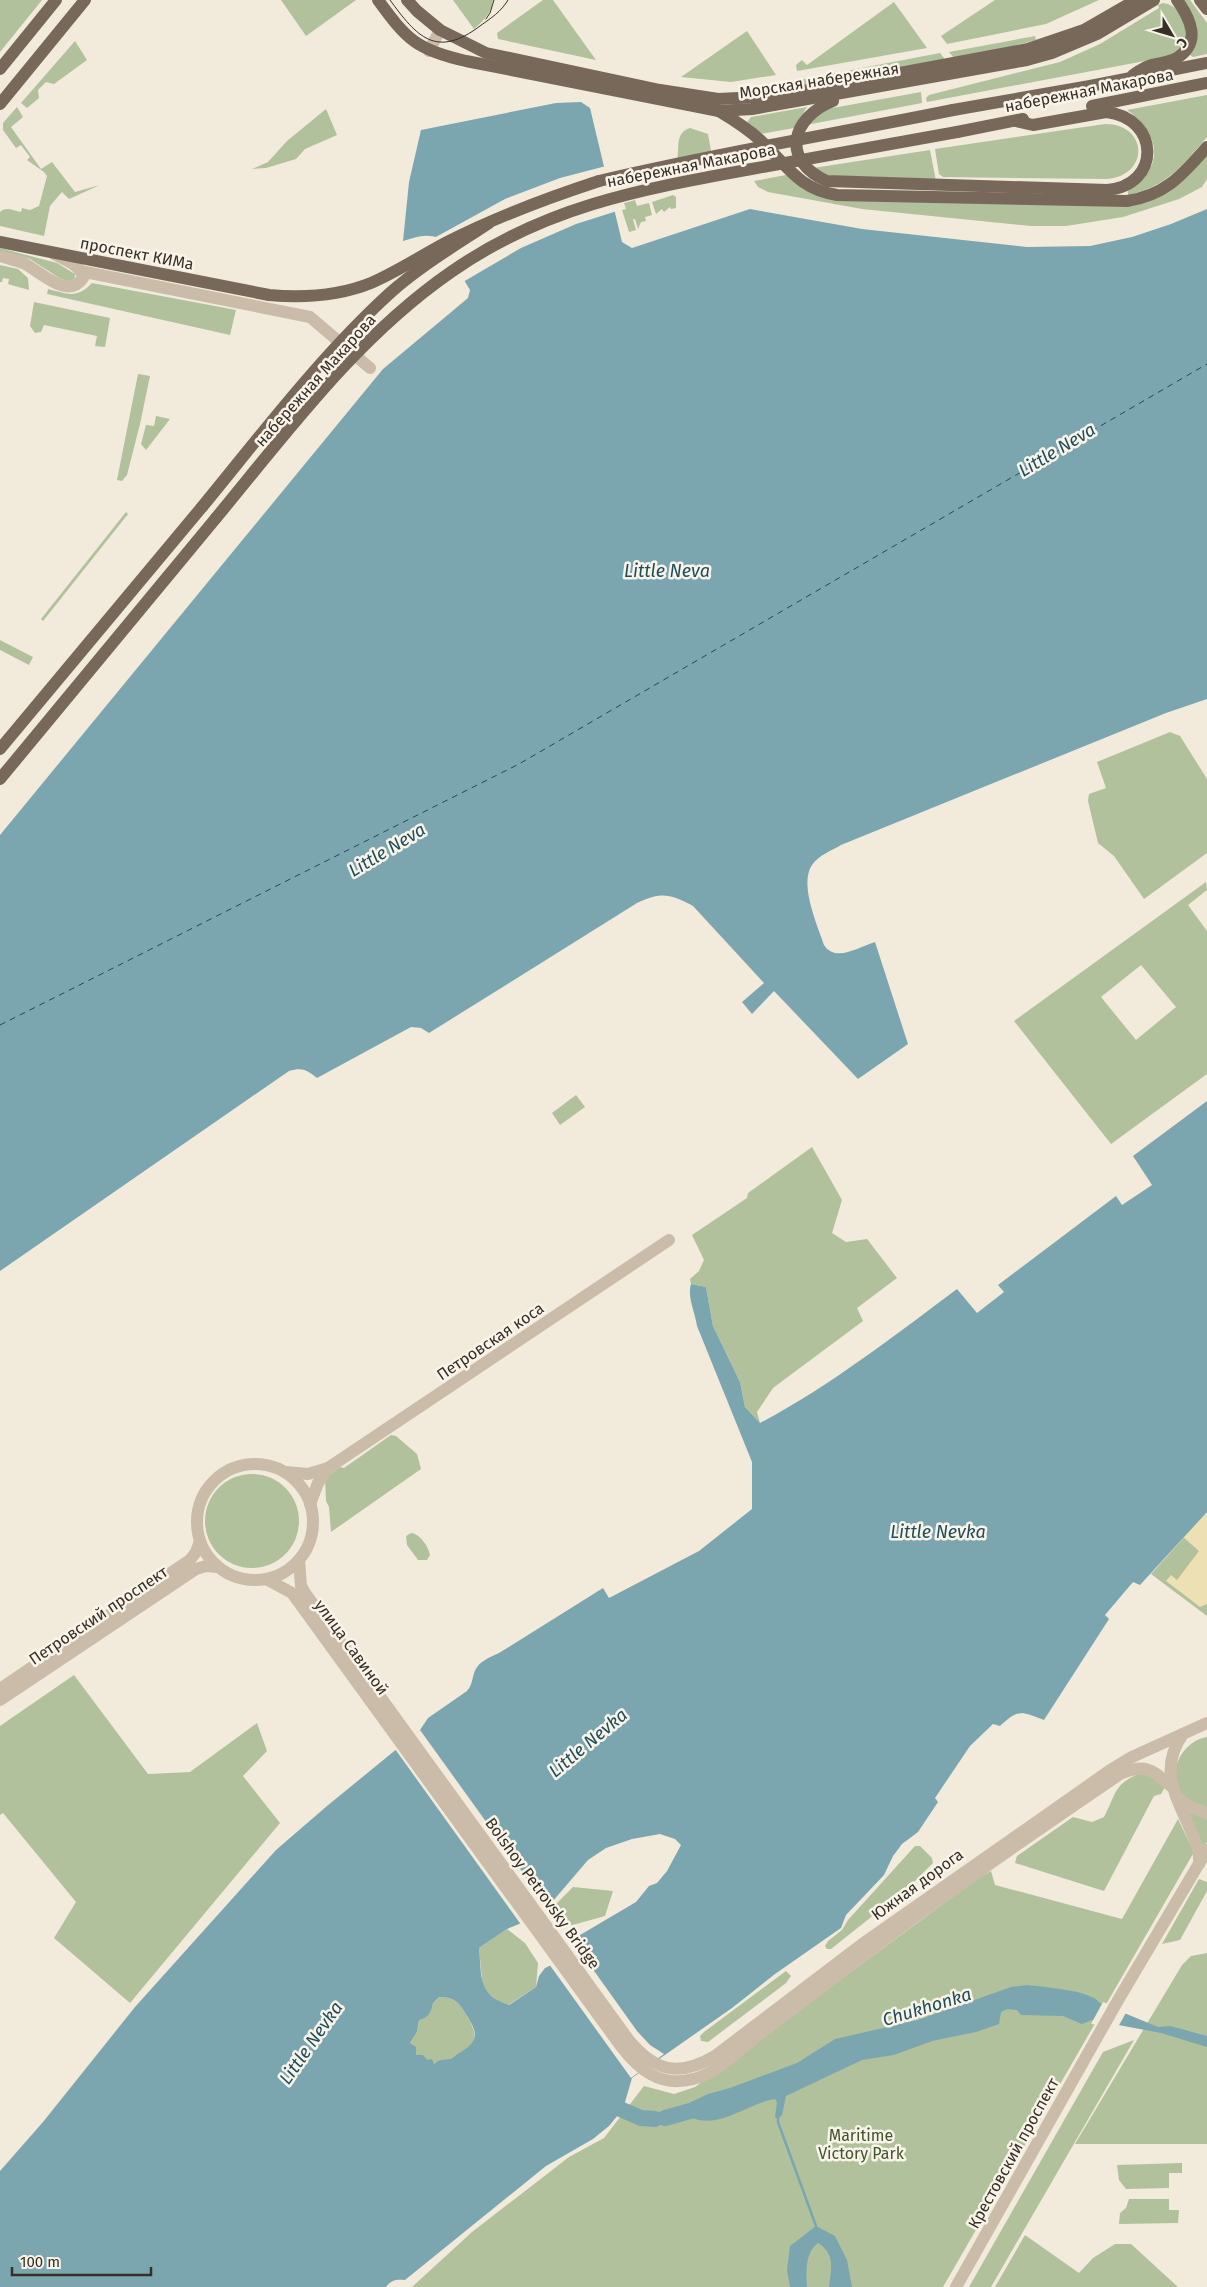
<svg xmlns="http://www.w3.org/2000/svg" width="1207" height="2287" viewBox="0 0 1207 2287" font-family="'Fira Sans',sans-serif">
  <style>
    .green { fill: #b0c19c; fill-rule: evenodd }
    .sand { fill: #ede1b3 }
    .water { fill: #7ba6af; fill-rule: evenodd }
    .pier { fill: #f2ebdc }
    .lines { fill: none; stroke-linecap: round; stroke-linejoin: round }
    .stream { stroke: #7ba6af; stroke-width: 2.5 }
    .river { stroke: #7ba6af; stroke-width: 16 }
    .ferry { stroke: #1e4c58; stroke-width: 1; stroke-dasharray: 6 5; stroke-linecap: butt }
    .minor { stroke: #cabca8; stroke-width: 12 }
    .major { stroke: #78685a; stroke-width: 12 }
    .tram { stroke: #372f28; stroke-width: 1 }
    .major-bridge { stroke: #78685a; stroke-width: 12 }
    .labels { text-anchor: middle; stroke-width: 5; stroke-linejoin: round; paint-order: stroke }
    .street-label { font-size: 16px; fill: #372f28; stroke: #f9f4e9 }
    .park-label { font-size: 16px; fill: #40552c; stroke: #f9f4e9 }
    .water-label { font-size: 18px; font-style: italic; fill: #1e4c58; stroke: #f9f4e9 }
  </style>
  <rect width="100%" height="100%" fill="#f2ebdc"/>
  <g class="green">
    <polygon points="0,0 42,0 0,52"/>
    <polygon points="281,0 356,0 306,36"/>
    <path d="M453 0H493C492 13 483 21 474 29Z"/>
    <polygon points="543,0 553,0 596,60 498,39 497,33"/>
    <polygon points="995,0 1099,0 1046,24 947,44 941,36"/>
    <polygon points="1182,0 1190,0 1207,23 1207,54 1193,57 1190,55"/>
    <polygon points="894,2 927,48 797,71 796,65 802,60 807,65"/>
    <path d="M1163 3C1183 5 1192 33 1180 48 1176 53 1171 55 1166 57L927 102 926 98 929 95 1060 62 1100 44 1159 8 1158 5Z"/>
    <polygon points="747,31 776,75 731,82 681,77"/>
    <polygon points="1035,36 1036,40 1001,49 954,58 949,52"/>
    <polygon points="75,41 87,60 54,84 46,82 38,90 39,98 27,108 21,103"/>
    <polygon points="940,53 944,58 943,60 803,86 799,80"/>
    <polygon points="921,92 922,103 806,125 827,109"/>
    <path d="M1207 95V137C1183 165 1166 187 1128 195V191C1165 169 1161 133 1127 110Z"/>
    <path d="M17 107 23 117 11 127 41 169 52 162 75 192 100 185 69 199 62 192 50 206 44 236 0 226V212C6 206 14 211 21 212L22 208 30 210 39 206 47 176 44 172 27 160 30 157 21 145 16 148 3 130V123Z"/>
    <polygon points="807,107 794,128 760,134 747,122 751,117"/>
    <polygon points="326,109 337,135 305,149 296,159 266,168 252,169 268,162 287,141"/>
    <path d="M1105 124C1148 124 1150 175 1107 179L943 177 939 174 935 149Z"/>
    <path d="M690 128 708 134 713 162 676 164C681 151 673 133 690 128Z"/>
    <polygon points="930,150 936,181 838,179 813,168"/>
    <polygon points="1207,153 1207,179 1202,187 1179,199 1123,217 1066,226 1031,226 862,209 768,192 758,187 754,181 786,175 808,191 1129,206"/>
    <polygon points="673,195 676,197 676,208 671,209 670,207 664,212 662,209 656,214 652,202"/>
    <polygon points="635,200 637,206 649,203 652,215 645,217 646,221 641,222 638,229 635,219 633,219 636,230 629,232 622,210 626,209 624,203"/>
    <polygon points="0,248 57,263 75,274 74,282 61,279 30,259 0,251"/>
    <polygon points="0,265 18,269 28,278 29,290 8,284 9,279 3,278 2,282 0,282"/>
    <path d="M92 283 236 310 230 335 47 294 48 289C68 294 77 299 92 283Z"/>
    <polygon points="34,302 110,318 105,347 95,346 97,336 44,325 41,332 35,333 30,326"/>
    <polygon points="138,374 150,376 140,424 127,475 122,481 117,480"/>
    <polygon points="156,416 170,419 146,450 141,444 146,425 154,426"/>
    <polygon points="126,512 128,514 43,621 41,619"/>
    <polygon points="0,640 33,657 29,665 0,650"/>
    <polygon points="1170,732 1180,736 1207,779 1207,853 1144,899 1114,856 1098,843 1088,801 1089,794 1106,788 1097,762"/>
    <path d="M1206 882 1207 890 1188 905 1207 931V1074L1111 1144 1014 1021ZM1141 965 1176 1007 1136 1040 1101 997Z"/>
    <polygon points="576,1095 585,1107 560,1125 552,1113"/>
    <polygon points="812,1147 842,1200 832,1233 846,1242 867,1239 897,1278 857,1308 863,1321 773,1388 757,1412 760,1423 745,1407 740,1382 713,1326 706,1287 691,1284 690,1279 699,1271 704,1260 692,1235 747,1198 748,1193"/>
    <polygon points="391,1435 396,1436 417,1454 421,1469 331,1532 329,1507 326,1501 325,1478 340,1467 344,1468"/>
    <circle cx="252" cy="1521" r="47"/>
    <polygon points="1207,1512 1207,1616 1151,1574"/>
    <path d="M411 1533C420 1534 428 1546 430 1555L427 1560H418L407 1545 406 1536Z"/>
    <polygon points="74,1675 148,1774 190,1772 257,1723 267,1751 243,1776 280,1823 130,2003 54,1938 76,1902 3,1813 0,1815 0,1726"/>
    <path d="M1207 1737V1808L1181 1797C1179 1793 1176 1787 1175 1782 1172 1762 1187 1740 1207 1737Z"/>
    <path d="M1141 1773 1155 1778 1165 1787 1161 1794 1154 1796 1104 1891 1015 1863 1017 1856 1073 1817 1092 1822 1104 1817C1117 1793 1113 1784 1141 1773Z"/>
    <polygon points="1186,1807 1207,1817 1207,1842 1202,1850"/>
    <polygon points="1178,1819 1194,1852 943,2287 412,2287 472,2232 569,2157 604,2138 644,2086 674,2094 695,2087 977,1879 991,1871 995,1885 1122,1919"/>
    <polygon points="915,1846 920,1846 932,1858 933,1863 912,1884 896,1894 875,1914 831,1949 827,1949 825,1946 828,1941 842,1930 848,1920"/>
    <polygon points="1199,1879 1207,1882 1207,1891 1180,1940 1162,1944"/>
    <polygon points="573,1887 613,1891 605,1916 569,1926 553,1907"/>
    <polygon points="507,1929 525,1943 538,1963 536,1987 508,2005 499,2002 483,1989 479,1948"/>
    <polygon points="1207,1953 1207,2144 1075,2144 1182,1965 1191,1956"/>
    <polygon points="786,1971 791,1976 786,1983 708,2042 701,2041 700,2036 704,2032"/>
    <path d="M439 1997C452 1997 457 2000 464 2011 480 2037 480 2045 451 2058 445 2061 440 2058 434 2064L416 2055 410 2043 417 2032 419 2020C428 2019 432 2011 433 2003Z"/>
    <polygon points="1134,2040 991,2287 969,2287 1103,2052"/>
    <polygon points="1182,2163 1182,2173 1169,2173 1169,2188 1126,2189 1119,2180 1117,2165"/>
    <polygon points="1129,2199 1169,2199 1169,2210 1179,2210 1178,2223 1119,2224 1120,2213 1126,2208"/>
    <polygon points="1025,2235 1079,2273 1093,2258 1115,2244 1131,2244 1178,2287 995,2287"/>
  </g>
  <polygon class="sand" points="1207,1512 1207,1604 1200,1607 1166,1581 1171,1575 1177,1580 1199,1551 1183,1537"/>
  <g class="water">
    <path d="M581 102 590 108 622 242 632 248 750 209 862 229 1027 247 1090 246 1132 237 1171 224 1207 209V699L1166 713 841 845C831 851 819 855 812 865 799 884 817 924 824 945 836 963 858 947 875 942L908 1044 858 1079 774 991 752 1014 742 1002 764 983 693 906C670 893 660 892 637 903L429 1033 421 1028 411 1027 317 1078C307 1070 302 1067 289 1071L0 1271V835L383 369 468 298 470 290 439 238C426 233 415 237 403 241L409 182 421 130 556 103Z"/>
    <path d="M1207 1101V1512L1140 1585 1133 1582 1105 1615 1109 1619 1044 1720C1020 1711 1019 1709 1000 1726L993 1724 970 1746 935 1798 938 1802 918 1832 902 1844 893 1856 884 1875 846 1915 841 1928 775 1974 732 2008 632 2078 623 2109 609 2126 593 2139 546 2166 405 2280C397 2279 391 2280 386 2287H0V2171L43 2122 135 2007 276 1850 327 1806 420 1730 428 1718 467 1691C472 1685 472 1680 474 1673 478 1661 489 1658 499 1653L603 1588 609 1598 699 1551 752 1509V1462L697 1326C695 1312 687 1297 691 1284L706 1287 713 1326 740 1382 745 1407 760 1423C830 1386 894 1336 957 1289L977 1313 1004 1292 998 1285 1116 1196 1122 1205 1152 1185 1133 1156ZM660 1834 675 1839 681 1845 667 1871 657 1883 649 1886 636 1902 575 1938 564 1959 545 1968 539 1976 536 1987 509 2005C477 1995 482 1976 479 1948L507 1929 541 1915 588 1860 606 1848 632 1839ZM439 1997C452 1997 457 2000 464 2011 475 2029 483 2039 461 2052 457 2054 452 2059 448 2059 442 2060 439 2059 434 2064L432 2059 427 2060 423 2055H416V2047L410 2043 417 2032 419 2020C428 2019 432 2011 433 2003Z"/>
    <path d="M1027 1985C1043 1987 1091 1990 1100 2003L1158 2027 1170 2026 1207 2036V2047L1161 2033 1092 2020 1082 2024 1063 2016 1021 2015 1017 2010 1007 2009 1001 2012 999 2024 976 2032 932 2041 894 2055 862 2060 786 2096 782 2115 778 2119 775 2117 777 2102 775 2099C748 2103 716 2132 689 2116L688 2112 691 2102 708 2094 730 2088 797 2063 835 2039 918 2020 1011 1987Z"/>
    <path d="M816 2226 835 2236 847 2260 852 2287H829C831 2270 836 2254 818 2243 805 2253 806 2271 807 2287H790L787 2270 790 2246Z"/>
  </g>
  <g class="pier">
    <polygon points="606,166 617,211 576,224 521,248 463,282 437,240 434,238 505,199 560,178"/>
    <polygon points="420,1730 549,1909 542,1917 522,1926 395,1749"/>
    <polygon points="572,1940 637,2031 650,2045 664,2054 631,2078 549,1964 562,1957"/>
    <polygon points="1103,2002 1127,2011 1118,2027 1091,2024"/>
  </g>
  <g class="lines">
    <polyline class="stream" points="778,2117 778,2122 816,2226"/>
    <g class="river">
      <polyline points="604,2102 641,2118 655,2119"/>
      <polyline points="665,2118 708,2106"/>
    </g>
    <polyline class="ferry" points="0,1025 519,764 1207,364"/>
    <g class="minor">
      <polyline points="429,51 440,30"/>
      <path d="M0 256C8 259 16 260 23 263 39 270 67 301 83 278 81 265 65 260 54 254"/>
      <polyline points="80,271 310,317 370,368"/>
      <circle cx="255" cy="1522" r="58"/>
      <polyline points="285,1472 308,1474 328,1468 669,1240"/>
      <polyline points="310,1504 318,1483 328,1468"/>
      <path d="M299 1560 301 1586 305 1593 628 2039C654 2071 678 2078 715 2056L861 1945 1109 1771 1132 1757 1207 1723"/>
      <path d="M266 1579 292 1593 620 2045C638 2069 660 2088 693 2079 716 2074 737 2052 755 2038 791 2010 827 1983 864 1955 947 1892 1034 1833 1120 1774 1147 1763 1151 1769 1172 1787"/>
      <polyline points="0,1689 190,1560 196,1552 200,1541"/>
      <polyline points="0,1700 196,1569 206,1566 217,1567"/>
      <path d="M1183 1734C1158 1769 1176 1796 1191 1831 1196 1842 1200 1851 1199 1864"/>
      <polyline points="1178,1798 1192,1808 1207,1813"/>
      <polyline points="956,2287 1117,2002 1207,1850"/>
    </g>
    <g class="major">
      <path d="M378 0C407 40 417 50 466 61L719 111 752 109 1027 60 1052 53 1097 34 1154 0"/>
      <polyline points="407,0 417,11 440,30 486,53 660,90 718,99 777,96 1028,49 1084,30 1136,0"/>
      <polyline points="1200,0 1207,9"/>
      <polyline points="0,69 56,0"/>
      <path d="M1133 75C1137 72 1142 69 1146 67 1156 62 1167 64 1177 58 1202 42 1190 18 1177 0"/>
      <path d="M833 101C790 118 781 161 827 181L1107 190C1161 186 1161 118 1106 112L1033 125 1016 121"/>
      <polyline points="0,104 85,0"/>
      <polyline points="1092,106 1207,83"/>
      <polyline points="953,110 1090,86 1207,63"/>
      <path d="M719 111C734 120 748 129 760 140 787 165 798 189 837 195L1127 201C1166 195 1182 175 1207 147"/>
      <polyline points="957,132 1023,119"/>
      <path d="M0 242 269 295C303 298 339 296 371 283 397 272 422 255 447 242 496 217 547 198 599 181"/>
      <polyline points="0,749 202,507"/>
      <polyline points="0,779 216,518"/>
    </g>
    <g class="tram">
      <path d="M390 0C417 37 436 59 480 26 491 18 501 12 508 0"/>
      <polyline points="486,19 490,13 494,0"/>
    </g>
    <g class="major-bridge">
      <path d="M599 181C716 153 835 134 953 110"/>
      <path d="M202 507C262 434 320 357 390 293 420 266 456 245 489 223"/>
      <path d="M216 518C288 431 357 337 451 272 544 207 637 190 746 170 816 157 887 145 957 132"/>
    </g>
  </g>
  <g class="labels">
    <g class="street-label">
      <text transform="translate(819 80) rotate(-9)" y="6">Морская набережная</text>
      <text transform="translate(1089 90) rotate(-11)" y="6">набережная Макарова</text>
      <text transform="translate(691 165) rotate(-11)" y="6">набережная Макарова</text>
      <text transform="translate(137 253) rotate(11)" y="6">проспект КИМа</text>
      <text transform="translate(315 380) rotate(-48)" y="6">набережная Макарова</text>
      <text transform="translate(490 1341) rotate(-34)" y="6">Петровская коса</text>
      <text transform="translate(98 1615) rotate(-34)" y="6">Петровский проспект</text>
      <text transform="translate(352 1647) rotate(54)" y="6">улица Савиной</text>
      <text transform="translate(917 1884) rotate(-36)" y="6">Южная дорога</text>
      <text transform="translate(543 1893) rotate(54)" y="6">Bolshoy Petrovsky Bridge</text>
      <text transform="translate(1013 2153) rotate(-61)" y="6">Крестовский проспект</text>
    </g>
    <g class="park-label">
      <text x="861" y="2141">Maritime<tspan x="861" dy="18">Victory Park</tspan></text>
    </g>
    <g class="water-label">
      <text transform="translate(1057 450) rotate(-31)" y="6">Little Neva</text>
      <text x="667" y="577">Little Neva</text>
      <text transform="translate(387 850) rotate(-31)" y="6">Little Neva</text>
      <text x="938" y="1538">Little Nevka</text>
      <text transform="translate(588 1743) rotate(-40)" y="6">Little Nevka</text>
      <text transform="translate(927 2007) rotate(-17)" y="6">Chukhonka</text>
      <text transform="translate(311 2043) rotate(-55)" y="6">Little Nevka</text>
    </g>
  </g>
  <g transform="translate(1172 35) rotate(128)" stroke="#f9f4e9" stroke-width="4" paint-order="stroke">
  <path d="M0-4L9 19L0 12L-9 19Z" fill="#372f28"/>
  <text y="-8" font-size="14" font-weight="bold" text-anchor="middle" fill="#372f28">С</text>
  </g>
  <path d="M12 2267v8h139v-8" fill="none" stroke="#372f28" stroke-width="2.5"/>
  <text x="20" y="2267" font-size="15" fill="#372f28" stroke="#f9f4e9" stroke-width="4" paint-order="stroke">100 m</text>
</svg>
